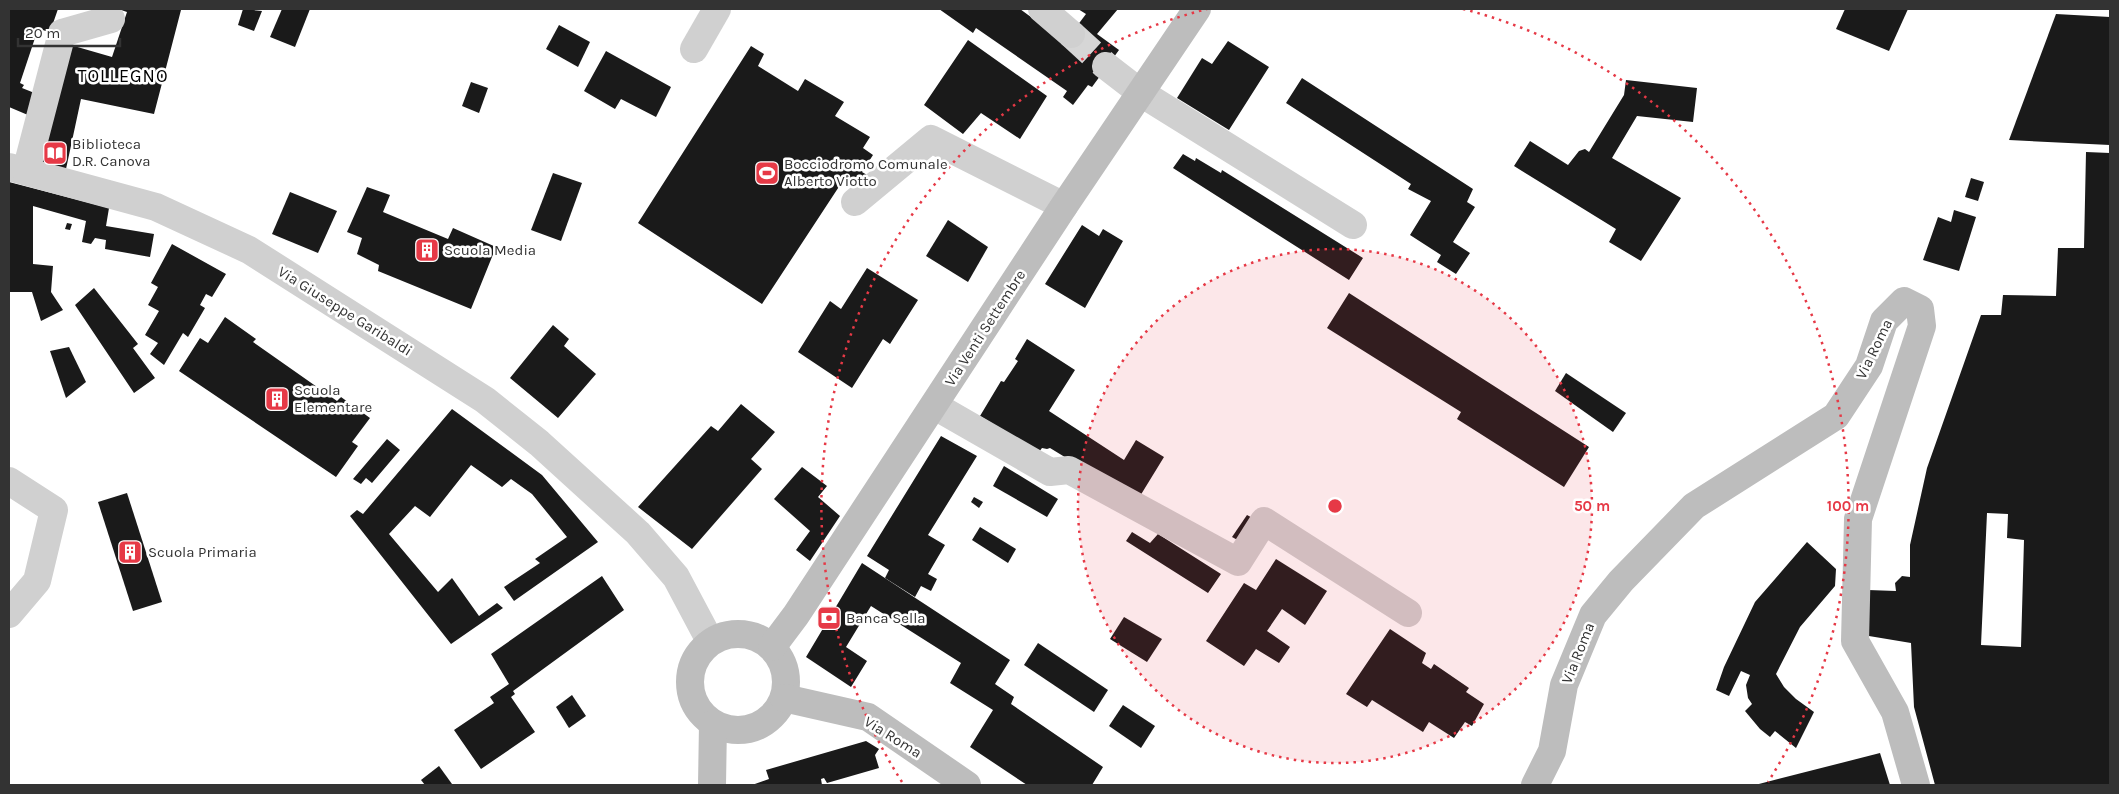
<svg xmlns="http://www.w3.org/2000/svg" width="2119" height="794" viewBox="0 0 2119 794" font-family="Karla,sans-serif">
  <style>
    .building { fill: #1a1a1a; fill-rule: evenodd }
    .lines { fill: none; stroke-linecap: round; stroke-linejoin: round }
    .street-tunnel { stroke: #d6d6d6; stroke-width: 28; stroke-dasharray: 28 14; stroke-linecap: butt }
    .street { stroke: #d0d0d0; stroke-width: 28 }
    .secondary { stroke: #bdbdbd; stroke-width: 28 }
    .ring { fill: none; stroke: #e63946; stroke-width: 2.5; stroke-dasharray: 2.5 5 }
    .labels { text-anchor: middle; stroke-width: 5; stroke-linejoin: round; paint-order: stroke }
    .poi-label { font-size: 15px; fill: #333; stroke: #fff; text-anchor: start }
    .street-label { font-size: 15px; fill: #333; stroke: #fff }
    .quarter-label { font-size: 18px; letter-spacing: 1px; fill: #000; stroke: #fff }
    .centre { fill: #e63946; stroke: #fff; stroke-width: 2.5 }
    .ring-label { font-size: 15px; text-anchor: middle; font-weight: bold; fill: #e63946; stroke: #fff; stroke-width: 5; stroke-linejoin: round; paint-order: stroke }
  </style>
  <rect width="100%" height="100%" fill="#fff"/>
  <g class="building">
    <polygon points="9,9 58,9 50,32 38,29 20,83 24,85 22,88 42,96 35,118 9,107"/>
    <polygon points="118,9 181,10 154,114 81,99 66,169 38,163 67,44 112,57 127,12"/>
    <polygon points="243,9 262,11 254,31 238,25"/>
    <polygon points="282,9 310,9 295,47 270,37"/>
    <polygon points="939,9 1020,9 1065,42 1086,14 1078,9 1118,9 1097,34 1119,50 1092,87 1088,85 1073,105 1063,97 1067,91 976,28 973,33"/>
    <polygon points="1845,9 1908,9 1889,51 1836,29"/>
    <polygon points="2056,14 2110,17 2110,145 2009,140"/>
    <polygon points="559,25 590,42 578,67 546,49"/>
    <polygon points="968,40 1047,96 1020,139 981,113 963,134 924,105"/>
    <polygon points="1228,41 1269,67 1229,130 1177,98 1202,58 1212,64"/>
    <polygon points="751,46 764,54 758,66 798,91 805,79 844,102 835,116 870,137 863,148 873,155 862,172 867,175 859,188 844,179 762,304 638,223"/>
    <polygon points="606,51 671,87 656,117 621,99 615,109 584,91"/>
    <polygon points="1302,78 1473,189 1467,202 1475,207 1453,242 1470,253 1456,274 1437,262 1441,255 1410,235 1431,201 1408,189 1411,184 1286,103"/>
    <polygon points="1626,80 1697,88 1693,122 1637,116 1612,158 1681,198 1641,261 1609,242 1616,229 1514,166 1530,141 1568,165 1579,151 1585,149 1589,152 1624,95"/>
    <polygon points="471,82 488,88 479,113 462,106"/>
    <path d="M2086 152 2110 153V785H1935L1914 707 1911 643 1869 636 1868 590 1896 591 1895 583 1902 576 1910 577V545L1927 468 1981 315H2001L2003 295 2056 296 2058 248H2084ZM1987 513 2008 514 2007 538 2024 540 2021 647 1981 645Z"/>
    <polygon points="1183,154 1195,161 1196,158 1221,173 1222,170 1363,258 1349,280 1173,168"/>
    <polygon points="553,173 582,183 561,241 531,230"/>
    <polygon points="1971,178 1984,182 1978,201 1965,197"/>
    <polygon points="9,182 109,208 106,226 154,234 150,257 105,249 106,240 95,238 91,244 82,242 86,221 33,206 33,264 53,266 51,292 63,310 41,321 32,292 9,292"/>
    <polygon points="367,187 390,195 383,212 448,239 453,228 496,247 471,309 378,271 379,265 357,254 362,238 347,232"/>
    <polygon points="290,192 337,211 318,253 272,234"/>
    <polygon points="1954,210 1976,217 1959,271 1923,260 1938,217 1951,222"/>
    <polygon points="948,220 988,247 968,282 926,256"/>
    <polygon points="67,223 72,224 70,230 65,229"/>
    <polygon points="1082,225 1099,236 1103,229 1123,241 1085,308 1045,284"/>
    <polygon points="172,244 226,274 212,297 206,294 200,305 205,308 188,337 183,333 164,365 150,354 158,343 145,335 159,311 148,305 158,287 151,283"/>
    <polygon points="867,268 918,300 890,344 883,339 852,388 798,352 830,301 841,309"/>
    <polygon points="94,288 138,344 133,348 155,378 134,393 75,305"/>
    <polygon points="1349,293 1589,447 1564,487 1457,419 1461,412 1327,328"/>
    <polygon points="225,317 256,339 253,342 337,401 341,397 370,418 352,442 358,446 336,477 179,371 200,338 208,343"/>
    <polygon points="553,325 569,339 564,346 596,374 558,418 510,378"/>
    <polygon points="1027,339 1075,370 1049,411 1124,460 1136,440 1164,457 1137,501 1050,448 1047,449 1042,448 1039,452 980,416 1001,381 1004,382 1018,361 1015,359"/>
    <polygon points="69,347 86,382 66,398 50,351"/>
    <polygon points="1566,373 1626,413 1613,432 1555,391"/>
    <polygon points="741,404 775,432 751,459 762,469 692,549 638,507 711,426 718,431"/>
    <polygon points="452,409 542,475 598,542 514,601 504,587 540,563 535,559 567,537 532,494 511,479 502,487 471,465 430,517 415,506 389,534 438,592 452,578 479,616 497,603 503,608 451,644 350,516 357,510 363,514"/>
    <polygon points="941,436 977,456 928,535 945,545 928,574 937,579 931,591 921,586 915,597 885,578 889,570 867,556"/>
    <polygon points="387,439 400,450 372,483 366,478 361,484 353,479"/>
    <polygon points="1004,466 1058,499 1047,517 993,486"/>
    <polygon points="802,467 827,486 818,497 840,516 810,561 796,550 810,531 774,499"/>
    <polygon points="127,493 162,602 133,611 98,502"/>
    <polygon points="974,497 983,502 979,508 971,502"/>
    <polygon points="1247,515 1260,522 1245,544 1232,537"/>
    <polygon points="980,527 1016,549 1008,563 972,540"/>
    <polygon points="1132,532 1150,543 1158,534 1221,574 1208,593 1126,541"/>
    <polygon points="1807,542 1836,569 1835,586 1800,627 1776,674 1784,687 1796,699 1814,712 1796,748 1775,731 1770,737 1760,729 1745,711 1752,704 1748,698 1746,685 1750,675 1741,671 1729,696 1716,690 1724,667 1755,602"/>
    <polygon points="1276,559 1327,591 1305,625 1282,609 1267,631 1290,647 1279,663 1256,649 1244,666 1206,641 1244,583 1256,590"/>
    <polygon points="862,563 1010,660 995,684 1014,697 1011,704 1103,767 1092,785 1027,785 970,747 993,710 950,683 961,663 871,606 846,647 867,661 851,687 806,657"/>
    <polygon points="602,576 624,610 513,691 515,694 511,697 535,732 481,769 454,730 494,703 490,697 509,684 491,654"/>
    <polygon points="1124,617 1162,639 1147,662 1110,639"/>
    <polygon points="1390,629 1426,653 1422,663 1431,669 1434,664 1469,688 1466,692 1484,704 1472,726 1465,722 1454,738 1429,722 1423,732 1372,700 1367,707 1346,694"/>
    <polygon points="1038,643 1108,690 1094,712 1024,665"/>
    <polygon points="572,695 586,716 569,728 556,707"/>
    <polygon points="1123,705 1155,726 1141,748 1109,726"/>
    <polygon points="866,741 879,749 875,755 879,768 827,783 824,778 821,779 822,785 752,785 769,779 766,770"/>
    <polygon points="1880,753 1890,785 1755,785"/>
    <polygon points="439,766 452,784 425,785 421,780"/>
  </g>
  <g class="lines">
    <polyline class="street-tunnel" points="1071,34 1106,66"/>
    <g class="street">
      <polyline points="1042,9 1071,34"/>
      <polyline points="694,49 717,9"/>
      <polyline points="1106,66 1141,93 1353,225"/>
      <polyline points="9,167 156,207 249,250 485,400 539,443 638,533 676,577 710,641"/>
      <polyline points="26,171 62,33 111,19"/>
      <polyline points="855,202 931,139 1064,206"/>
      <polyline points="935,406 1050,472 1069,470 1238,562 1264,521 1408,613"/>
      <polyline points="9,481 54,510 37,581 9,614"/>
    </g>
    <g class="secondary">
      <circle cx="738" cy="682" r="48"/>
      <polyline points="772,647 796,615 1064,206 1197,9"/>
      <polyline points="784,698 868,717 967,785"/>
      <polyline points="712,785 713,724"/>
      <polyline points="1535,785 1552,751 1564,685 1593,615 1621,581 1694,506 1836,416 1869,366 1884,321 1904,301 1920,309 1922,326 1858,519 1855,641 1895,712 1916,785"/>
    </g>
  </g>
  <circle cx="1335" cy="506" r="257" fill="#e63946" fill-opacity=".12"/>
  <g class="ring">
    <circle cx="1335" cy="506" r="257"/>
    <path d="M902 782A513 513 0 0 1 1207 9M1463 9A513 513 0 0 1 1768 782"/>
  </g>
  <defs>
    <g id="library-square" transform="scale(1.25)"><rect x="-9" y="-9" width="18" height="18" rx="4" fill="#e63946" stroke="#fff"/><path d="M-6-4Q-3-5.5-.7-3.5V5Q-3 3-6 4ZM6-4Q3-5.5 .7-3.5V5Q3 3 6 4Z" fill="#fff"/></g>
    <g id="stadium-square" transform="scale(1.25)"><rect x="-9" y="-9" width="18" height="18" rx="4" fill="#e63946" stroke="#fff"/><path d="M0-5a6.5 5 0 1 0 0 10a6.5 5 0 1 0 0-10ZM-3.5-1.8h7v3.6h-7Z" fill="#fff"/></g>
    <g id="building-square" transform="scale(1.25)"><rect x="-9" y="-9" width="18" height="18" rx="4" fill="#e63946" stroke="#fff"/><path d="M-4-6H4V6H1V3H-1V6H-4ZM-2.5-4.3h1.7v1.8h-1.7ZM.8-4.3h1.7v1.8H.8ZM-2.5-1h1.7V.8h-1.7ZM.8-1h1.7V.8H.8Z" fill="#fff"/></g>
    <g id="bank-square" transform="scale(1.25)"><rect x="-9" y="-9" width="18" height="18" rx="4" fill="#e63946" stroke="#fff"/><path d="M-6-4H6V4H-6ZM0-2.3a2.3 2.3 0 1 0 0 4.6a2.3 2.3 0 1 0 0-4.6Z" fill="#fff"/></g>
  </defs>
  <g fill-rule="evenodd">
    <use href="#library-square" x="55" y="153"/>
    <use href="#stadium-square" x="767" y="173"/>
    <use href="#building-square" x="427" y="250"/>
    <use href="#building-square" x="277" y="399"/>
    <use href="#building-square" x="130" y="552"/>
    <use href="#bank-square" x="829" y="618"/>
  </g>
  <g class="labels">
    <g class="poi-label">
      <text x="72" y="149">Biblioteca<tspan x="72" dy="17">D.R. Canova</tspan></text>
      <text x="784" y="169">Bocciodromo Comunale<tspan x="784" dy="17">Alberto Viotto</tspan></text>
      <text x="444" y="255">Scuola Media</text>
      <text x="294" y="395">Scuola<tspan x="294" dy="17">Elementare</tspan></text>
      <text x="148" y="557">Scuola Primaria</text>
      <text x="846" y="623">Banca Sella</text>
    </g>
    <g class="street-label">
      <text transform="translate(345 311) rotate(32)" y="5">Via Giuseppe Garibaldi</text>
      <text transform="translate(985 328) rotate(-57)" y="5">Via Venti Settembre</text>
      <text transform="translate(1874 349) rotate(-64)" y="5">Via Roma</text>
      <text transform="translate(1578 653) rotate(-68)" y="5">Via Roma</text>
      <text transform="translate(893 737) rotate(32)" y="5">Via Roma</text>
    </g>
    <g class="quarter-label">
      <text x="123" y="82">TOLLEGNO</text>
    </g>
  </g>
  <circle cx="1335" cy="506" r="8" class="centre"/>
  <g class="ring-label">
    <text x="1592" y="511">50 m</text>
    <text x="1848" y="511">100 m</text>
  </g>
  <rect width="2119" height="794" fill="none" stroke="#333333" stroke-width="20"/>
  <path d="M18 38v8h102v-8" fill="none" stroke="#333333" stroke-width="2.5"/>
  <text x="25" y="38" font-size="15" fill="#333333" stroke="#ffffff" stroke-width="4" paint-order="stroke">20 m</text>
</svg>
